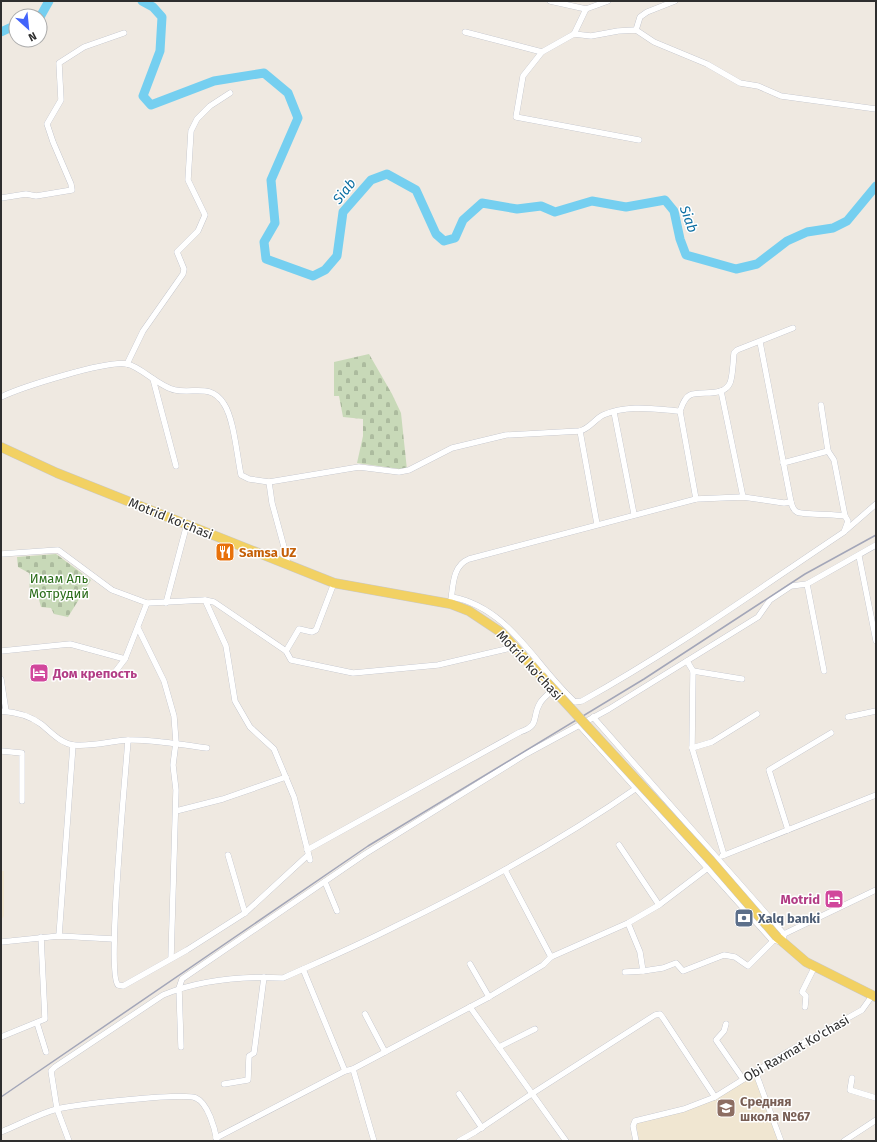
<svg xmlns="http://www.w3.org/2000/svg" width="877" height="1142" viewBox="0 0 877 1142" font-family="'Fira Sans',sans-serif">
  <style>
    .education { fill: #f0e6d1 }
    .cemetery { fill: url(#cemetery-stones) }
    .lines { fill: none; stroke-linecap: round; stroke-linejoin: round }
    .river { stroke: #75cff0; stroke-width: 9 }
    .minor-casing { stroke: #b4b7c1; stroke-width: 6 }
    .primary-casing { stroke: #c9c9c9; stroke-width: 10 }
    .minor { stroke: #fff; stroke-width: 5.5 }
    .primary { stroke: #f2d163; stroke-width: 9 }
    .rail { stroke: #a3a6b8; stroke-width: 1.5 }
    .primary-bridge-casing { stroke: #c9c9c9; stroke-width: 10; stroke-linecap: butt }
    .primary-bridge { stroke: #f2d163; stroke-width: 9 }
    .labels { text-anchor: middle; stroke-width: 3; stroke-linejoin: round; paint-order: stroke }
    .street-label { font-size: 13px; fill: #2e2e2e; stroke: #fff }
    .food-label { font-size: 13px; font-weight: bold; fill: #c56008; stroke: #fff; text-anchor: start }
    .park-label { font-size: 13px; fill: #2c6e1b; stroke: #fff }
    .hotel-label { font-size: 13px; font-weight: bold; fill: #b23c85; stroke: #fff; text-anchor: start }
    .service-label { font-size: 13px; font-weight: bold; fill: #4e5e75; stroke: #fff; text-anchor: start }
    .education-label { font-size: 13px; font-weight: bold; fill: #785e54; stroke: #fff; text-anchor: start }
    .water-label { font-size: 14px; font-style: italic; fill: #0d6fa3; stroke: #fff }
  </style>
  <defs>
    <pattern id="cemetery-stones" width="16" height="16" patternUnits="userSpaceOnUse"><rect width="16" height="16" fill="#c8d9b8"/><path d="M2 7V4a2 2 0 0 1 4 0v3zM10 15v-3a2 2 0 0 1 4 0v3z" fill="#acbb9e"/></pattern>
  </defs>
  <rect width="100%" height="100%" fill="#efe9e1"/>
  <g class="education">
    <polygon points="1,871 4,871 4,916 1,920"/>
    <polygon points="755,1073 780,1141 639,1141 636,1122 650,1120 719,1095"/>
  </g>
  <g class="cemetery">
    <polygon points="369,354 392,394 401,413 407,470 357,463 363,436 363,419 343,417 339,396 334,396 334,362"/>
    <polygon points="56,554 91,580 68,617 54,614 51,608 41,607 38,596 30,596 29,573 18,567 17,557"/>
  </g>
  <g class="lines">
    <g class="river">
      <polyline points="142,1 153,7 162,17 160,51 143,96 151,105 214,81 264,73 288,93 298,118 271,180 275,223 264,242 266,259 313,276 325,270 337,256 343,212 371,180 387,174 416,190 436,234 444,241 455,238 463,220 482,203 517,209 541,206 555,212 592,201 626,207 665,200 674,211 680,239 686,255 736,269 757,264 787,241 807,232 833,228 847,221 876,186"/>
      <polyline points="40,17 49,1"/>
      <polyline points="1,32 16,25"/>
    </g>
    <g class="minor-casing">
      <g id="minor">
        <polyline points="550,1 586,9"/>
        <polyline points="608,1 586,9 574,34 542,52 523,76 516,117 639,140"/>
        <polyline points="636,30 640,17 647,12 675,1"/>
        <polyline points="465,32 542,52"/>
        <polyline points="574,34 591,36 618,31 636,30 654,42 707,64 740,83 758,86 781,96 876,109"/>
        <polyline points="1,198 26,194 36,196 72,190 71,184 53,142 47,124 61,100 59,63 84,47 124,33"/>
        <polyline points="127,364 143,331 183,274 184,269 177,252 198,231 205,215 188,180 191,131 197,119 210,106 230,93"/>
        <polyline points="153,379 176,466"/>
        <polyline points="721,391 743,497"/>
        <path d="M1 397C22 387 107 360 127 364 140 366 159 387 175 390 194 394 211 383 224 404 234 419 237 456 241 475L249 479 269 482 272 503 287 558V565"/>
        <path d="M680 411C682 406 684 398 690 395 701 390 723 398 730 383 733 375 733 362 734 353L737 350 793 328"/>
        <polyline points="614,412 634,514"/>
        <polyline points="580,431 597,524"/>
        <polyline points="828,451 834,460 845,516"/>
        <polyline points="783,463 828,451 821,405"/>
        <path d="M269 482 359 467 399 472 409 470 452 448 506 435 580 431C590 428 595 419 603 415 628 404 654 409 680 411L696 499"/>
        <polyline points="845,531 876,504"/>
        <polyline points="1,554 58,550 112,590 147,603 205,600 214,602 286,651 291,660 353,673 438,665 515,647"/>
        <polyline points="859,556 876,641"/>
        <polyline points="807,584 824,671"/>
        <path d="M452 597C510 608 535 666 575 702L582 701C674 650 757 590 844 532L848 521 845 516C834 514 803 515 797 512 793 510 792 506 791 502"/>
        <polyline points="205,600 226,646 235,701 250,727 274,749 294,797 310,860"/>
        <path d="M451 600C453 585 453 565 469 559L696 499 743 497 784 503 791 502 760 342"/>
        <polyline points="166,603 187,524"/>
        <polyline points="138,628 164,681 174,716 176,742 173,765 176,790 171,958"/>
        <polyline points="1,651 70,644 125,659 147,603"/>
        <polyline points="286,651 299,629 312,632 316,630 334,583"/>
        <polyline points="687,661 693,671 692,748 724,855"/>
        <polyline points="693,671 742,679"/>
        <polyline points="112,676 125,659"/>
        <polyline points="1,679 6,711"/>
        <path d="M1 711C15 712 29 715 41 724 50 731 61 744 74 745 91 747 111 741 128 740 155 739 181 745 207 748"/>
        <polyline points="848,717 876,711"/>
        <polyline points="579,725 771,939 783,943 784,934 593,717"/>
        <path d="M128 740C126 771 106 974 118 985L123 986 187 950 245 913 307 856"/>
        <polyline points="692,748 712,742 757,714"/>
        <polyline points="1,751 22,753 22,801"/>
        <polyline points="176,811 223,799 286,777"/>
        <polyline points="788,830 769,770 831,733"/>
        <polyline points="619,845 659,905"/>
        <path d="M307 850 520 732C541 725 531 718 540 703 543 698 549 694 553 689"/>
        <polyline points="228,855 245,913"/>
        <polyline points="722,856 876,795"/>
        <polyline points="505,870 551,957"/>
        <polyline points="325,882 337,911"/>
        <polyline points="628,923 640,952 643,971 663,968 676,963 683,971 724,955 735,957 748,966 773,941"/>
        <polyline points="784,934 876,890"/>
        <polyline points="59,936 73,745"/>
        <polyline points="1,942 59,936 114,939"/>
        <polyline points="470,964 489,997"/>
        <polyline points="303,969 345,1071"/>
        <polyline points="625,972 643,971"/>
        <polyline points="470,1007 566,1141"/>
        <polyline points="805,1007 806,996 802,992 815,966"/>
        <polyline points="365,1014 385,1052"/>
        <polyline points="37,1023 46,1052"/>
        <polyline points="726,1024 724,1031 716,1040 743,1079"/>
        <polyline points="1,1037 45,1019 41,937"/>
        <polyline points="181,1047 179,988 182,979 365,854 526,754 609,709 758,617 770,600 791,586 807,584 876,545"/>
        <polyline points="499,1047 535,1029"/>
        <polyline points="353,1069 374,1141"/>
        <polyline points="755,1071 781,1141"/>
        <polyline points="852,1078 850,1090 876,1098"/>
        <polyline points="224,1084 248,1080 249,1056 254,1053 264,977"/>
        <polyline points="459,1094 482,1128"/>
        <path d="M1 1132C19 1125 38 1114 57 1109 73 1105 185 1092 196 1098 208 1103 215 1129 217 1141"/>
        <polyline points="216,1138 345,1071 353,1069 489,997 543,965 551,957 628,923 659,905 709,867"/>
        <path d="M69 1141 57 1109 51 1071 55 1067 163 995C200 980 243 976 283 978 321 961 359 945 396 926 481 885 564 839 641 785"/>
        <polyline points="459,1141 475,1132 533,1093 655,1015 660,1014 663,1018 715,1097"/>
        <polyline points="636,1141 633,1126 635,1121 684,1109 715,1097 789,1051 862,1010 872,996"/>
        <polyline points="844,1141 876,1120"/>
      </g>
    </g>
    <g class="primary-casing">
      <g id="primary">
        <polyline points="1,447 57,473 334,583 451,604 469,611 502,633 541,676"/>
        <polyline points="777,937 806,962 876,997"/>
      </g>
    </g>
    <use href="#minor" class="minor"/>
    <use href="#primary" class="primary"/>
    <polyline class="rail" points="1,1097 368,846 644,679 805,574 876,535"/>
    <g class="primary-bridge-casing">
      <polyline id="primary-bridge" points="541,676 711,861 777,937"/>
    </g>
    <use href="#primary-bridge" class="primary-bridge"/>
  </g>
  <defs>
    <g id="restaurant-square" transform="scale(1)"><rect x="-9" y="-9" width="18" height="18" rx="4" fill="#e8710a" stroke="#fff"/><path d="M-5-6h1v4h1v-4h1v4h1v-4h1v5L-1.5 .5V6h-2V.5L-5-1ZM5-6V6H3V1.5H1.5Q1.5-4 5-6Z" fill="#fff"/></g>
    <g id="hotel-square" transform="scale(1)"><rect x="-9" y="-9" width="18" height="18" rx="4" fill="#d1479c" stroke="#fff"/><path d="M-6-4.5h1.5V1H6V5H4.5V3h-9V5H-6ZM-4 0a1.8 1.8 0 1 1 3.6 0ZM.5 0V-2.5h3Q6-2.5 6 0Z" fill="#fff"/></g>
    <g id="bank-square" transform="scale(1)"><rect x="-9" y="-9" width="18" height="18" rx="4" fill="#5c6f8a" stroke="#fff"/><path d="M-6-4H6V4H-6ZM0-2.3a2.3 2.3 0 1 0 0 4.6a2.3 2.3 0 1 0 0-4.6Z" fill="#fff"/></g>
    <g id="school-square" transform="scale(1)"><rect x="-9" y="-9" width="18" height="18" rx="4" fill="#8d6e63" stroke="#fff"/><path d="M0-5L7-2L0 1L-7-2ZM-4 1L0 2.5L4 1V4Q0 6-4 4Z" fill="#fff"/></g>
  </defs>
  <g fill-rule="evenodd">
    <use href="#restaurant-square" x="225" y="552"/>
    <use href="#hotel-square" x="39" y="673"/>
    <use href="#hotel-square" x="834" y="899"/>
    <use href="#bank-square" x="744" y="918"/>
    <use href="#school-square" x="726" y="1108"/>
  </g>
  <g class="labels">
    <g class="street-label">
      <text transform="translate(171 518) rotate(22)" y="5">Motrid ko'chasi</text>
      <text transform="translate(530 665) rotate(47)" y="5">Motrid ko'chasi</text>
      <text transform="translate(796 1048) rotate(-30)" y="5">Obi Raxmat Ko'chasi</text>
    </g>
    <g class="food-label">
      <text x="239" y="557">Samsa UZ</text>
    </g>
    <g class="park-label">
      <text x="59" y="583">Имам Аль<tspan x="59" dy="15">Мотрудий</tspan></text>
    </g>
    <g class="hotel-label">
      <text x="53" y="678">Дом крепость</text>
      <text x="820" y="904" text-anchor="end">Motrid</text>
    </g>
    <g class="service-label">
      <text x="758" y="923">Xalq banki</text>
    </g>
    <g class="education-label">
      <text x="740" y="1106">Средняя<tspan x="740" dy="15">школа №67</tspan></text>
    </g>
    <g class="water-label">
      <text transform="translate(344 191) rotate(-52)" y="5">Siab</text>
      <text transform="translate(689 219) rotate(70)" y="5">Siab</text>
    </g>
  </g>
  <rect width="877" height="1142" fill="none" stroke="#2e2e2e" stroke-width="4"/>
  <g transform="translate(28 28) rotate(153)"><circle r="19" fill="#ffffff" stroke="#ababab"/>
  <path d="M0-3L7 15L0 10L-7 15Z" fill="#4264fb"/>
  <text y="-6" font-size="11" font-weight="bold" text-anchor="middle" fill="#2e2e2e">N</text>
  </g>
</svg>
